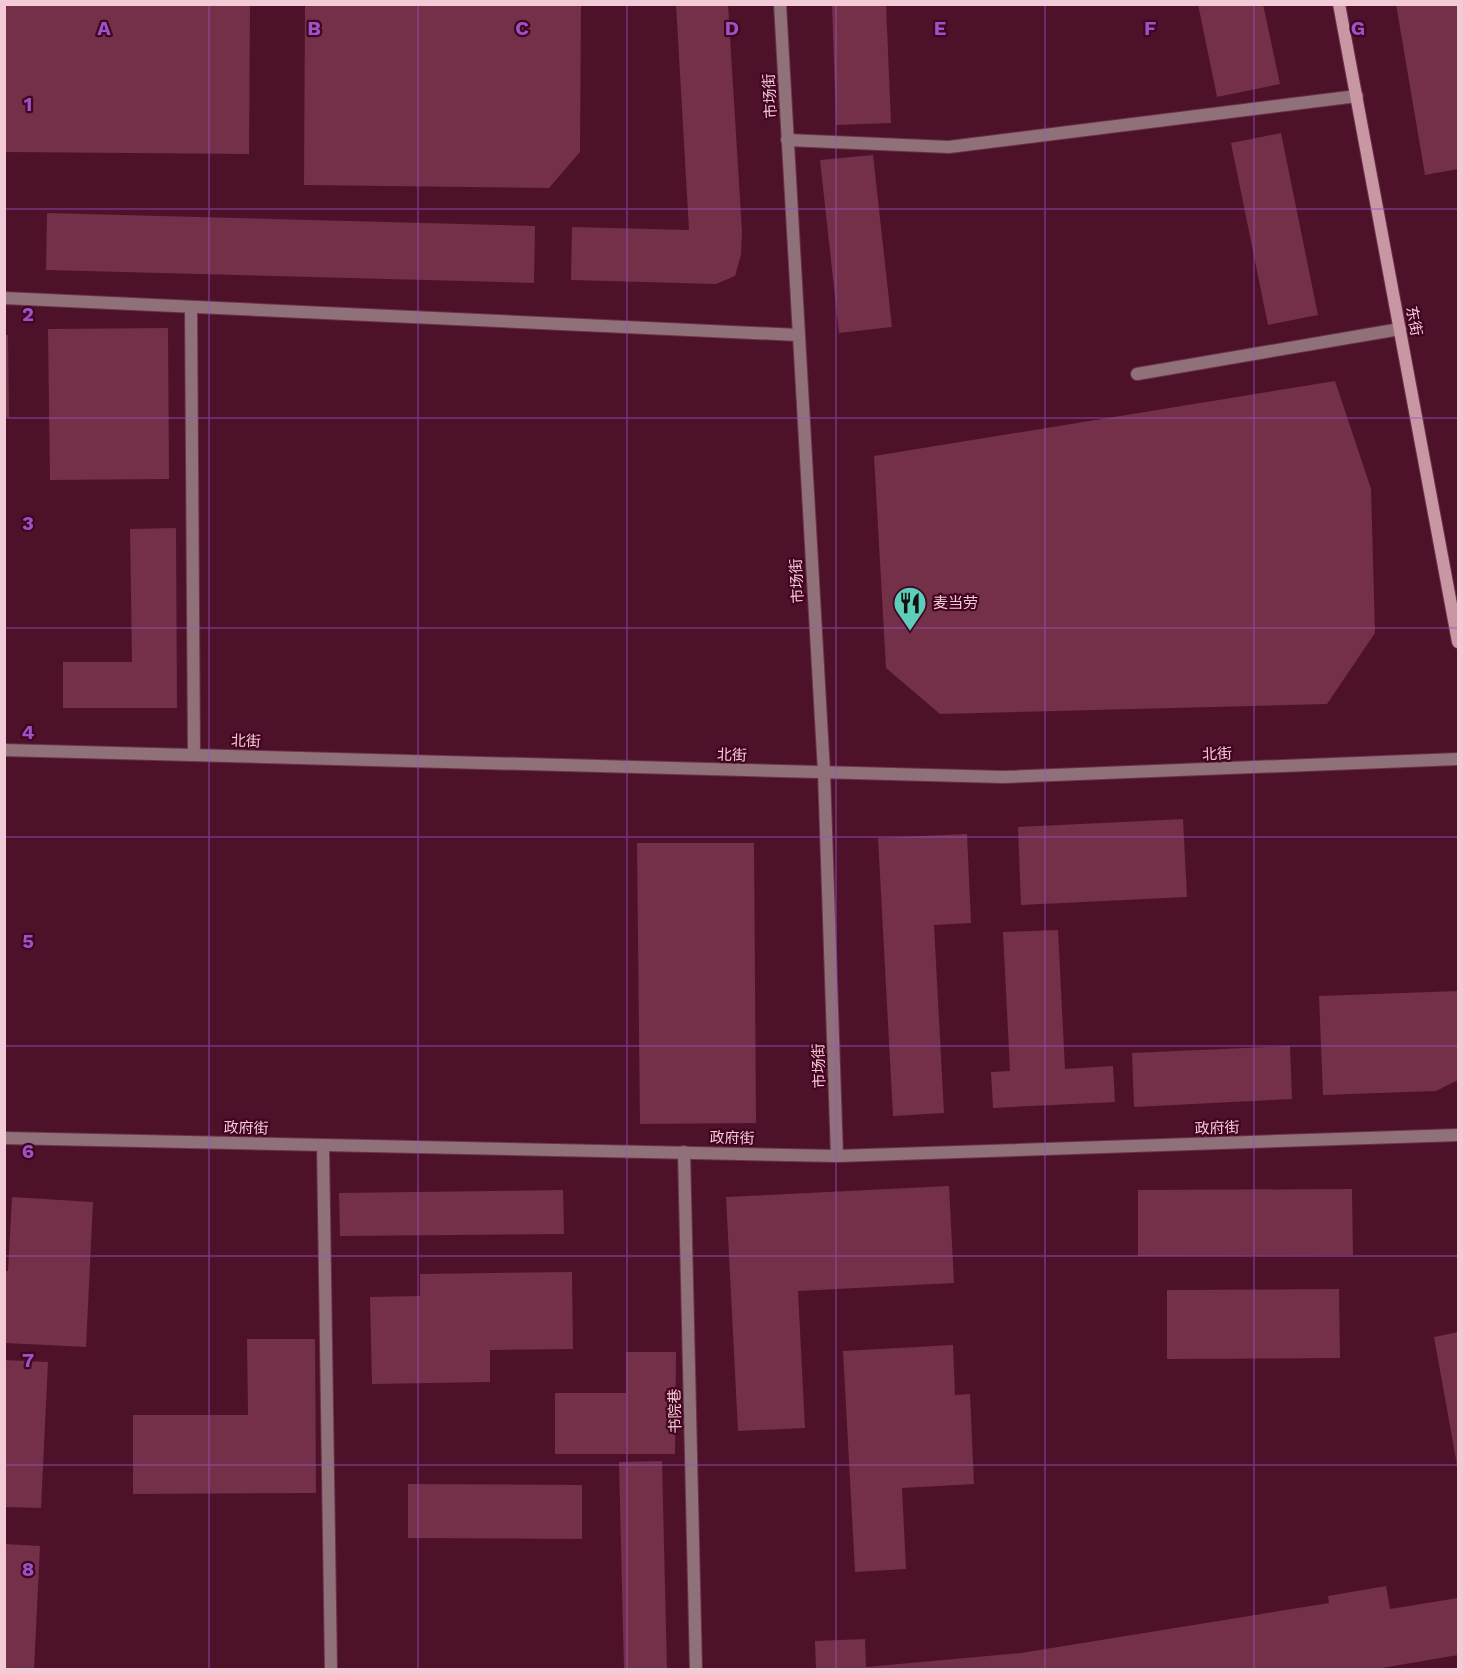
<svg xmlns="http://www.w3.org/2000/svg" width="1463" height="1674" viewBox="0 0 1463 1674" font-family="'Work Sans','Noto Sans SC',sans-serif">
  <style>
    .building { fill: #733048 }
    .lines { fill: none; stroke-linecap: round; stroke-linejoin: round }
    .lane-casing { stroke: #6c3249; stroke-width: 14 }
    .street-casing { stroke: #6c3249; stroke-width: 14 }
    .secondary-casing { stroke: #6c3249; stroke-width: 14 }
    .lane { stroke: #907079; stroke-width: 12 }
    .street { stroke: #907079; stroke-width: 12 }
    .secondary { stroke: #c996a4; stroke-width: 12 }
    .grid { fill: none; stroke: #9954c5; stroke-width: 1.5; stroke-opacity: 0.55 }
    .labels { text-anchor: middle; stroke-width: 4.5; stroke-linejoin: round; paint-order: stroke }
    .street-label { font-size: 15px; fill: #f3cbd6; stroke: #420420 }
    .poi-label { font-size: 15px; fill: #f3cbd6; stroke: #420420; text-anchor: start }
    .grid-label { font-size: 20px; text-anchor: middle; font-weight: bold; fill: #9954c5; stroke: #420420; stroke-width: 4.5; stroke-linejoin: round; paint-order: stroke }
  </style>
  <rect width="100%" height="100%" fill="#4e112a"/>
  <g class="building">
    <polygon points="5,4 250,4 249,154 5,152"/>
    <polygon points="305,4 581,4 580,152 549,188 304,185"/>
    <polygon points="676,4 728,4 742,232 741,255 735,276 716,284 571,280 572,227 689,230"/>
    <polygon points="832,4 886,4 891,123 836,125"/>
    <polygon points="1198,4 1263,4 1280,84 1217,97"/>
    <polygon points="1396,4 1458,4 1458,169 1425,175"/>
    <polygon points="1281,133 1318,315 1268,325 1231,143"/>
    <polygon points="873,155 892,327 839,333 820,160"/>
    <polygon points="47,213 535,226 534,283 46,270"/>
    <polygon points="168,328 169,479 50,480 48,329"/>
    <polygon points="4,335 8,335 9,417 4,417"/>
    <polygon points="1335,381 1371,489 1375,633 1327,704 940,714 886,668 874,456"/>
    <polygon points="176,528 177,708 63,708 63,662 132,662 130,529"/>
    <polygon points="1183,819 1187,897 1021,905 1018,827"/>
    <polygon points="967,834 971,923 934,925 944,1113 893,1116 878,838"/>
    <polygon points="637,843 754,843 756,1123 640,1124"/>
    <polygon points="1058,930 1065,1069 1113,1066 1115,1102 993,1108 991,1072 1010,1071 1003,932"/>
    <polygon points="1458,991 1458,1080 1436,1091 1323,1095 1319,996"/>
    <polygon points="1290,1046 1292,1099 1134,1107 1132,1053"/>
    <polygon points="949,1186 954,1283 798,1291 805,1428 738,1431 726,1197"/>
    <polygon points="1352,1189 1353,1255 1138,1256 1138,1190"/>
    <polygon points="563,1190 564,1234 340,1236 339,1193"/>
    <polygon points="12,1197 93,1202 86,1347 5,1343 4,1271 8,1271"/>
    <polygon points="572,1272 573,1349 490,1350 490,1382 372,1384 370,1297 420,1296 420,1274"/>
    <polygon points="1339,1289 1340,1358 1167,1359 1167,1290"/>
    <polygon points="1458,1332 1458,1465 1457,1465 1434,1337"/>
    <polygon points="247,1339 315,1339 316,1493 133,1494 133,1415 248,1415"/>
    <polygon points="953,1345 955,1395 970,1394 974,1484 902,1488 906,1569 855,1572 843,1351"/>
    <polygon points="626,1352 676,1352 675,1454 555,1454 555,1393 626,1393"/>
    <polygon points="4,1360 48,1362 41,1508 4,1507"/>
    <polygon points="662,1461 667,1670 624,1670 619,1462"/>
    <polygon points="408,1484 582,1485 582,1539 408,1538"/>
    <polygon points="4,1544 40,1546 34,1670 4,1670"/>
    <polygon points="1386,1586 1390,1609 1458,1598 1458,1655 1370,1670 816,1670 815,1641 865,1639 866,1667 1021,1653 1329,1603 1328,1596"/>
  </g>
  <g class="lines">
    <g class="lane-casing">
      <polyline id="lane" points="1137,374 1400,329"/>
    </g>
    <g class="street-casing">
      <g id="street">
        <polyline points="780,4 824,772 837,1156"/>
        <polyline points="787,140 949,147 1357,96"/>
        <polyline points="4,298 798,335"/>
        <polyline points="191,308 194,755"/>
        <polyline points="4,750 1003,777 1458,759"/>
        <polyline points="4,1138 837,1156 1458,1135"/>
        <polyline points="323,1145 331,1670"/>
        <polyline points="684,1152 696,1670"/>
      </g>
    </g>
    <g class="secondary-casing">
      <polyline id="secondary" points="1339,4 1458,642"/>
    </g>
    <use href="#lane" class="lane"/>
    <use href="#street" class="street"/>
    <use href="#secondary" class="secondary"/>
  </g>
  <path class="grid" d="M209 4V1670M418 4V1670M627 4V1670M836 4V1670M1045 4V1670M1254 4V1670M4 209H1458M4 418H1458M4 628H1458M4 837H1458M4 1046H1458M4 1256H1458M4 1465H1458"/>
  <defs>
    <g id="restaurant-pin" transform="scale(1.725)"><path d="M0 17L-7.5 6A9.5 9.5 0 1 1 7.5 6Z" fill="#5cceba" stroke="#420420"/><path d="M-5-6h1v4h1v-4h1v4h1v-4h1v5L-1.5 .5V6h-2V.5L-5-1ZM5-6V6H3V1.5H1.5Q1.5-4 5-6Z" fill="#111"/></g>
  </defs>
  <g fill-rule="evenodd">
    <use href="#restaurant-pin" x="910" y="603"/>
  </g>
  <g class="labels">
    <g class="street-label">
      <text transform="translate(770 96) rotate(-93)" y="5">市场街</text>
      <text transform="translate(1414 321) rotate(79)" y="5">东街</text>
      <text transform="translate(797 581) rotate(-93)" y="5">市场街</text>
      <text transform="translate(246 741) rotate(2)" y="5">北街</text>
      <text transform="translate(1217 754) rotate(-2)" y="5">北街</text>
      <text transform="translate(732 755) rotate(2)" y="5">北街</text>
      <text transform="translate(819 1066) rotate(-92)" y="5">市场街</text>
      <text transform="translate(246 1128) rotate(1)" y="5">政府街</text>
      <text transform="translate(1217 1128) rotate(-2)" y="5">政府街</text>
      <text transform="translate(732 1138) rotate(1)" y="5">政府街</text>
      <text transform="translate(675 1411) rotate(-91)" y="5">书院巷</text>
    </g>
    <g class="poi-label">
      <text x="933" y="608">麦当劳</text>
    </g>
  </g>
  <g class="grid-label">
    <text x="104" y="35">A</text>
    <text x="314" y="35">B</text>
    <text x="522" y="35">C</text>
    <text x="732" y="35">D</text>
    <text x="940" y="35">E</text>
    <text x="1150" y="35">F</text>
    <text x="1358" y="35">G</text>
    <text x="28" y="111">1</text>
    <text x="28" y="321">2</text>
    <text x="28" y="530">3</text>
    <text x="28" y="739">4</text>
    <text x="28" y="948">5</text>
    <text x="28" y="1158">6</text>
    <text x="28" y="1367">7</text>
    <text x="28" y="1576">8</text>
  </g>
  <rect width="1463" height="1674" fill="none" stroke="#f3cbd6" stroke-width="12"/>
</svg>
